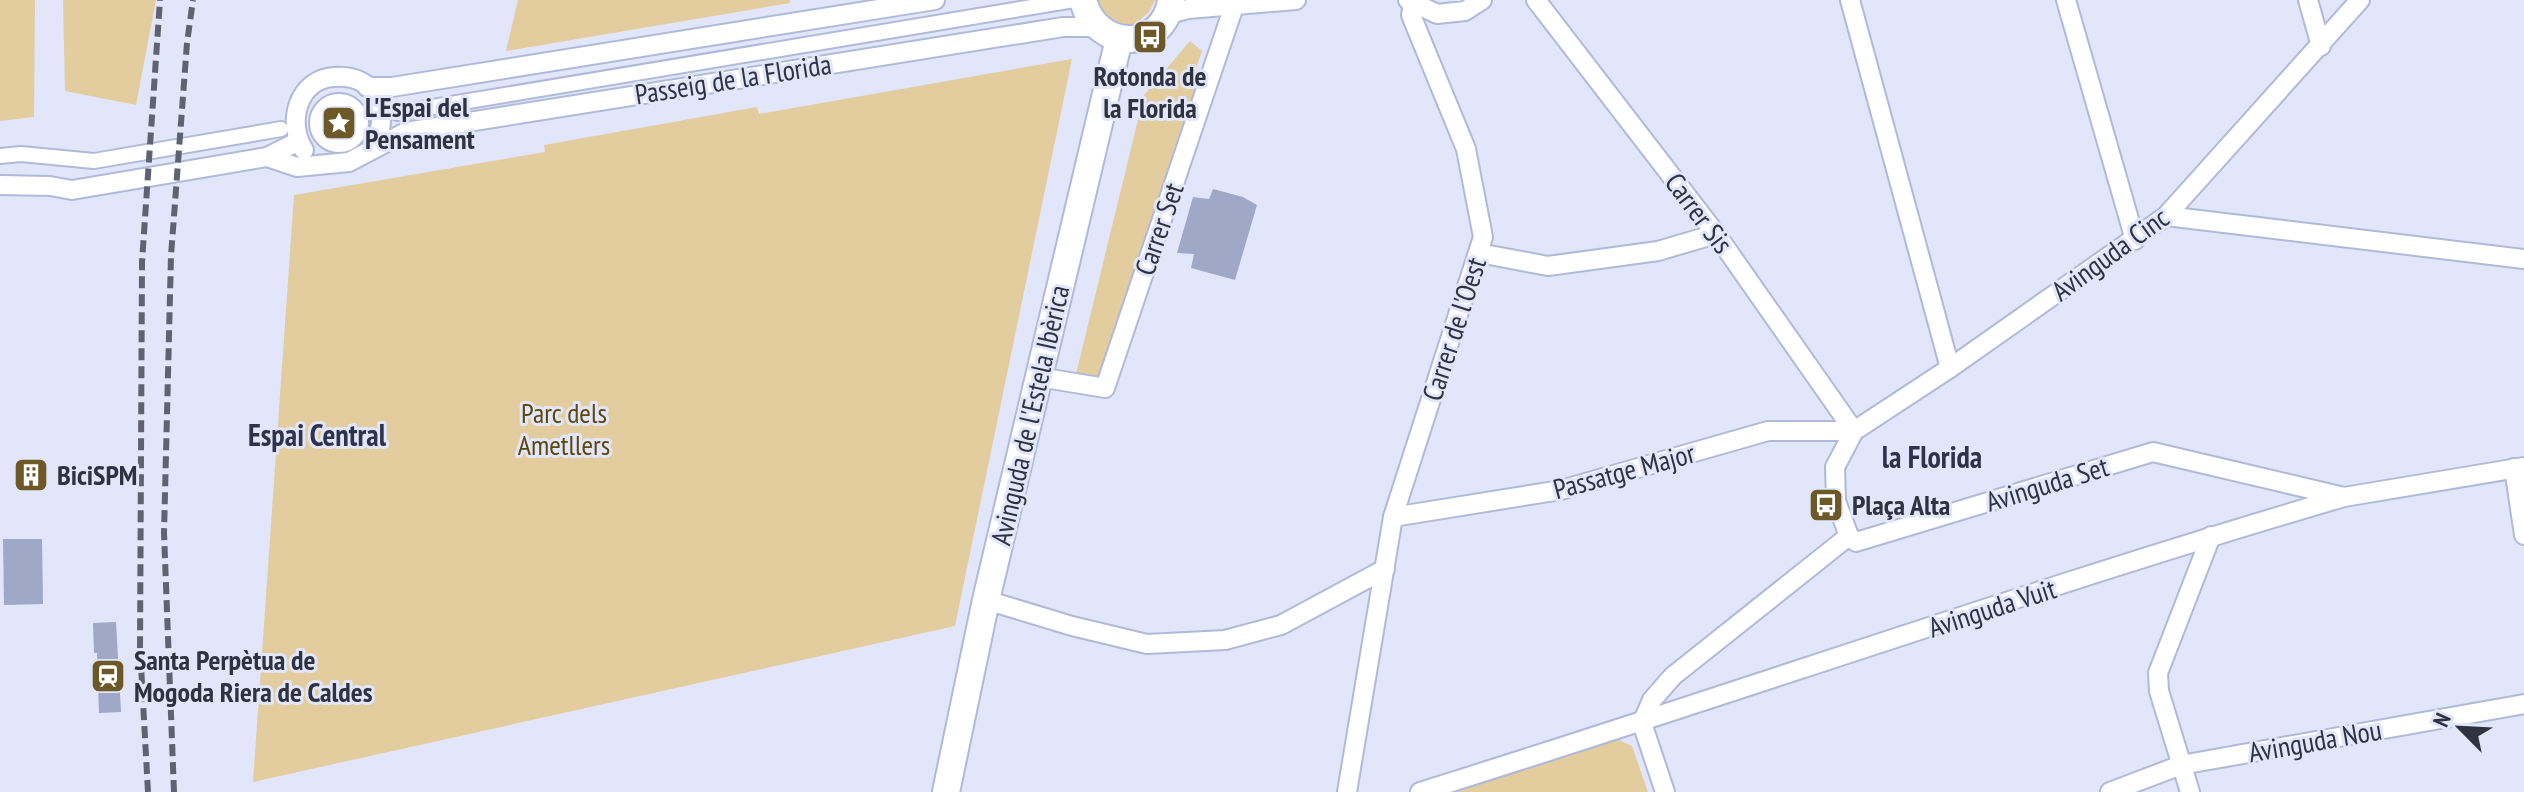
<svg xmlns="http://www.w3.org/2000/svg" width="2524" height="792" viewBox="0 0 2524 792" font-family="'PT Sans Narrow',sans-serif">
  <style>
    .green { fill: #e3cd9e }
    .building { fill: #9fa8c6 }
    .lines { fill: none; stroke-linecap: round; stroke-linejoin: round }
    .pedestrian-casing { stroke: #b1b9d9; stroke-width: 18 }
    .minor-casing { stroke: #b1b9d9; stroke-width: 22 }
    .secondary-casing { stroke: #b1b9d9; stroke-width: 30 }
    .pedestrian { stroke: #fff; stroke-width: 14 }
    .minor { stroke: #fff; stroke-width: 18 }
    .secondary { stroke: #fff; stroke-width: 26 }
    .rail { stroke: #5f6271; stroke-width: 6; stroke-dasharray: 12 6; stroke-linecap: butt }
    .labels { text-anchor: middle; stroke-width: 6; stroke-linejoin: round; paint-order: stroke }
    .poi-label { font-size: 28px; font-weight: bold; fill: #2f323f; stroke: #e1e6fa; text-anchor: start }
    .street-label { font-size: 28px; fill: #2f323f; stroke: #e1e6fa }
    .park-label { font-size: 28px; fill: #5e470b; stroke: #e1e6fa }
    .neighbourhood-label { font-size: 30px; font-weight: bold; fill: #2d334c; stroke: #e1e6fa }
  </style>
  <rect width="100%" height="100%" fill="#e1e6fa"/>
  <g class="green">
    <polygon points="0,0 35,0 34,117 0,121"/>
    <polygon points="63,0 156,0 136,105 65,91"/>
    <polygon points="518,0 790,0 790,3 506,51"/>
    <polygon points="1083,0 1155,0 1149,12 1141,19 1142,37 1119,39"/>
    <polygon points="1190,41 1202,51 1196,68 1201,80 1099,379 1076,374 1144,95"/>
    <polygon points="1072,59 955,626 253,782 294,195 545,152 544,145 757,107 759,114"/>
    <polygon points="1613,737 1632,746 1648,792 1451,792"/>
  </g>
  <g class="building">
    <polygon points="1213,189 1243,197 1257,205 1235,280 1191,268 1194,254 1177,253 1193,197 1209,199"/>
    <polygon points="3,539 42,539 43,604 4,605"/>
    <polygon points="116,622 121,712 99,713 97,653 94,653 93,623"/>
  </g>
  <g class="lines">
    <g class="pedestrian-casing">
      <g id="pedestrian">
        <circle cx="339" cy="123" r="22"/>
        <polyline points="397,113 1074,0"/>
        <polyline points="0,156 21,154 94,161 281,129"/>
      </g>
    </g>
    <g class="minor-casing">
      <g id="minor">
        <polyline points="1408,0 1437,14 1465,11 1482,0"/>
        <polyline points="1536,0 1716,234 1854,431"/>
        <polyline points="1850,0 1950,368"/>
        <polyline points="2066,0 2135,240"/>
        <polyline points="2308,0 2321,46"/>
        <polyline points="1169,14 1188,9 1296,0"/>
        <polyline points="367,87 392,87 935,0"/>
        <path d="M304 150C286 123 298 79 334 77 378 74 391 112 374 147"/>
        <polyline points="267,157 297,167 349,162 406,132 1063,27 1095,27"/>
        <polyline points="0,185 50,186 72,190 267,157 299,141"/>
        <polyline points="2166,216 2524,259"/>
        <polyline points="1479,253 1548,266 1658,251 1716,234"/>
        <polyline points="1039,377 1105,388 1234,6"/>
        <polyline points="2514,468 2524,535"/>
        <polyline points="1393,517 1561,490 1768,431 1854,431"/>
        <polyline points="1849,536 1836,501 1835,467 1854,431 1950,368 2166,216 2360,0"/>
        <polyline points="1849,536 1856,542 2153,452 2344,497 2524,467"/>
        <polyline points="986,600 1072,626 1147,644 1225,640 1281,625 1385,569"/>
        <polyline points="1642,723 1652,700 1673,676 1849,536"/>
        <polyline points="1642,723 1665,792"/>
        <polyline points="1347,792 1393,517 1483,237 1466,149 1411,15 1413,4"/>
        <path d="M1420 792C1728 696 2034 588 2344 497"/>
        <polyline points="2110,792 2181,765 2524,704"/>
        <polyline points="2190,792 2159,691 2158,673 2211,536"/>
      </g>
    </g>
    <g class="secondary-casing">
      <g id="secondary">
        <path d="M1083 0C1096 52 1164 52 1171 0"/>
        <polyline points="946,792 986,600 1119,39"/>
      </g>
    </g>
    <use href="#pedestrian" class="pedestrian"/>
    <use href="#minor" class="minor"/>
    <use href="#secondary" class="secondary"/>
    <g class="rail">
      <polyline points="148,792 140,647 142,262 160,0"/>
      <polyline points="174,792 164,533 171,256 187,43 193,0"/>
    </g>
  </g>
  <defs>
    <g id="bus-square" transform="scale(1.8)"><rect x="-9" y="-9" width="18" height="18" rx="4" fill="#6d5827" stroke="#e1e6fa"/><path d="M-5-6H5V4H4V6H2V4H-2V6H-4V4H-5ZM-3.5-4V0h7V-4ZM-3.5 1.2v1.5H-2V1.2ZM2 1.2v1.5H3.5V1.2Z" fill="#fff"/></g>
    <g id="sight-square" transform="scale(1.8)"><rect x="-9" y="-9" width="18" height="18" rx="4" fill="#6d5827" stroke="#e1e6fa"/><path d="M0-6L1.8-2.2L6-1.7L2.9 1.2L3.7 5.4L0 3.3L-3.7 5.4L-2.9 1.2L-6-1.7L-1.8-2.2Z" fill="#fff"/></g>
    <g id="building-square" transform="scale(1.8)"><rect x="-9" y="-9" width="18" height="18" rx="4" fill="#6d5827" stroke="#e1e6fa"/><path d="M-4-6H4V6H1V3H-1V6H-4ZM-2.5-4.3h1.7v1.8h-1.7ZM.8-4.3h1.7v1.8H.8ZM-2.5-1h1.7V.8h-1.7ZM.8-1h1.7V.8H.8Z" fill="#fff"/></g>
    <g id="station-square" transform="scale(1.8)"><rect x="-9" y="-9" width="18" height="18" rx="4" fill="#6d5827" stroke="#e1e6fa"/><path d="M-3-6H3Q5-6 5-4V2Q5 4 3 4L4.5 6H3L1.5 4h-3L-3 6H-4.5L-3 4Q-5 4-5 2V-4Q-5-6-3-6ZM-3.5-4v3h7v-3ZM-3.5 1v1.5H-2V1ZM2 1v1.5H3.5V1Z" fill="#fff"/></g>
  </defs>
  <g fill-rule="evenodd">
    <use href="#bus-square" x="1150" y="37"/>
    <use href="#sight-square" x="339" y="123"/>
    <use href="#building-square" x="31" y="475"/>
    <use href="#bus-square" x="1826" y="505"/>
    <use href="#station-square" x="108" y="676"/>
  </g>
  <g class="labels">
    <g class="poi-label">
      <text x="1150" y="86" text-anchor="middle">Rotonda de<tspan x="1150" dy="32">la Florida</tspan></text>
      <text x="365" y="117">L'Espai del<tspan x="365" dy="32">Pensament</tspan></text>
      <text x="57" y="485">BiciSPM</text>
      <text x="1852" y="515">Plaça Alta</text>
      <text x="134" y="670">Santa Perpètua de<tspan x="134" dy="32">Mogoda Riera de Caldes</tspan></text>
    </g>
    <g class="street-label">
      <text transform="translate(733 79) rotate(-9)" y="10">Passeig de la Florida</text>
      <text transform="translate(1699 213) rotate(53)" y="10">Carrer Sis</text>
      <text transform="translate(1159 229) rotate(-71)" y="10">Carrer Set</text>
      <text transform="translate(2110 254) rotate(-36)" y="10">Avinguda Cinc</text>
      <text transform="translate(1454 329) rotate(-72)" y="10">Carrer de l'Oest</text>
      <text transform="translate(1030 415) rotate(-77)" y="10">Avinguda de l'Estela Ibèrica</text>
      <text transform="translate(1624 471) rotate(-15)" y="10">Passatge Major</text>
      <text transform="translate(2047 484) rotate(-17)" y="10">Avinguda Set</text>
      <text transform="translate(1992 608) rotate(-18)" y="10">Avinguda Vuit</text>
      <text transform="translate(2315 741) rotate(-10)" y="10">Avinguda Nou</text>
    </g>
    <g class="park-label">
      <text x="564" y="423">Parc dels<tspan x="564" dy="32">Ametllers</tspan></text>
    </g>
    <g class="neighbourhood-label">
      <text x="317" y="446">Espai Central</text>
      <text x="1932" y="468">la Florida</text>
    </g>
  </g>
  <g transform="translate(2460 728) rotate(294)" stroke="#e1e6fa" stroke-width="6" paint-order="stroke">
  <path d="M0-6L14 30L0 20L-14 30Z" fill="#2f323f"/>
  <text y="-12" font-size="22" font-weight="bold" text-anchor="middle" fill="#2f323f">N</text>
  </g>
</svg>
